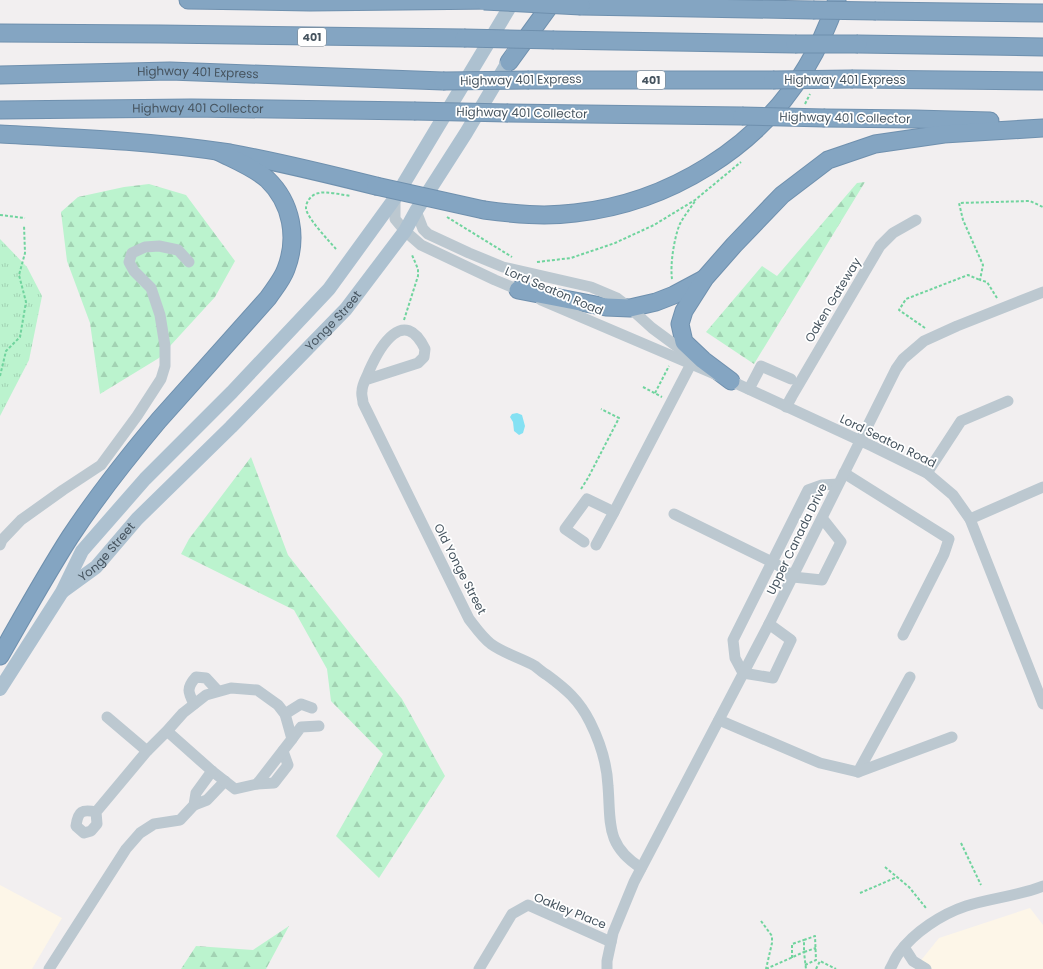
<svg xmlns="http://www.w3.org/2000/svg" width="1043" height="969" viewBox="0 0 1043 969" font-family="Poppins,sans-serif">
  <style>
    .commercial { fill: #fdf6e8 }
    .grass { fill: url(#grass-tufts) }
    .forest { fill: url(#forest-firs) }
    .water { fill: #85e1f3 }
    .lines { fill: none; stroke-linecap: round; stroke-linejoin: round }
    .highway-casing { stroke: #6f90ae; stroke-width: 19 }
    .path { stroke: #70d49e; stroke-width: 2; stroke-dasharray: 3 2; stroke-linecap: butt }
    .minor { stroke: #bcc8d0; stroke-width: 11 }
    .major { stroke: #adc1d0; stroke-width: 14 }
    .highway { stroke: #84a5c2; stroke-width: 17 }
    .highway-bridge-casing { stroke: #6f90ae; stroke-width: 19; stroke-linecap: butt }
    .highway-bridge { stroke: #84a5c2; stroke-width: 17 }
    .labels { text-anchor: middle; stroke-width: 3.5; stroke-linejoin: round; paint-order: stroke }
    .shield { fill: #fff; stroke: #7e878f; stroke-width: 1 }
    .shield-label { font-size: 11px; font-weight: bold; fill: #46545f }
    .street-label { font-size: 12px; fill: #46545f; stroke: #fff }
  </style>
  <defs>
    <pattern id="grass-tufts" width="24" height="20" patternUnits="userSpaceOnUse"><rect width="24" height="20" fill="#bbf3ce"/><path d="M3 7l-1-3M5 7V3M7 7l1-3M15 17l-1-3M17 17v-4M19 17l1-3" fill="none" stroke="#a2d2b3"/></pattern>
    <pattern id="forest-firs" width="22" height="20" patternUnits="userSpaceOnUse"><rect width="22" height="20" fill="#bbf3ce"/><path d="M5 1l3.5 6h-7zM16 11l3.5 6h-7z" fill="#a2d2b3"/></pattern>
  </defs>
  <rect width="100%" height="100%" fill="#f2eff0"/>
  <g class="commercial">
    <polygon points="0,885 62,918 32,969 0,969"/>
    <polygon points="1030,908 1043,925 1043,969 914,969 939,938"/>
  </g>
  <polygon class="grass" points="0,239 27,267 42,296 29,360 0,416"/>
  <g class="forest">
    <polygon points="865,182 754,364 706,332 762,266 777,276 857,183"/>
    <polygon points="149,184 186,195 235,261 215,297 159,358 100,394 90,323 67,261 61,212 78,197 124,187"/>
    <polygon points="251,457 288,555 402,699 445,776 379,878 336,836 383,754 331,701 327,669 294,610 181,554 189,539"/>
    <polygon points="289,926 266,969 181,969 196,946 253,950"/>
  </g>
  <polygon class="water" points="517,413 522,415 525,426 523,433 519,435 514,431 513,422 510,417 512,414"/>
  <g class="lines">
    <g class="highway-casing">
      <g id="highway">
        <polyline points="188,0 310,2 495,0"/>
        <polyline points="581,6 813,10"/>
        <polyline points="876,11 1043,13"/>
        <polyline points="0,33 160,34 464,38"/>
        <polyline points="554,40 795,44"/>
        <polyline points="858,44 1043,47"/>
        <polyline points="509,62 554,0"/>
        <path id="s2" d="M0 75 170 71 443 81"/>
        <polyline points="853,79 1043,81"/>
        <polyline points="529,80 773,80"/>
        <path id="s3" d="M0 110 191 108 414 111"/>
        <polyline points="508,113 742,116"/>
        <polyline points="825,118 915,119 990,121"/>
        <path d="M0 134C77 138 154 141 230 153 279 162 328 174 376 186"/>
        <path d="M484 210C514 214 544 217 575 213 668 203 759 148 807 66 820 45 829 23 837 0"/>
        <polyline points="518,290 606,307 630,308 656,302 674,295 704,279"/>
        <polyline points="731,381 703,360 684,342 680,324 684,311 705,278 734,245 782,195 828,160 875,144 944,134 1043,128"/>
        <path d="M0 656C23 616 45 576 70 537 97 496 127 458 159 420L268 298C274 289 282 280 286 269 298 238 292 203 267 179 253 167 235 160 219 152"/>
      </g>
    </g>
    <g class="path">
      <polyline points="805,104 810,94"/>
      <polyline points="0,215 25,218"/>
      <polyline points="447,217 512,257"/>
      <path d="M336 249C330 242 306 217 306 208 306 201 312 194 319 193 326 191 343 195 351 196"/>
      <polyline points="537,262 571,258 615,243 654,225 695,200 741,162"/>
      <path d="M672 279C670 264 674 240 679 226 683 217 690 209 695 201"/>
      <polyline points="997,298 987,282 980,280 983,265 963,220 959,203 1030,201 1043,207"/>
      <polyline points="404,320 418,276 418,269 412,255"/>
      <polyline points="925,328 899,310 906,299 968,275 980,280"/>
      <polyline points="0,376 6,351 20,337 26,302 19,275 25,253 24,225"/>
      <polyline points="643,387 662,397"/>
      <polyline points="655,393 669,366"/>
      <polyline points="581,489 588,478 619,418 601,409"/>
      <polyline points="961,843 981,885"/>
      <polyline points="885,867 909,887 926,908"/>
      <polyline points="860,893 897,877"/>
      <polyline points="761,921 772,936 772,943 766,969"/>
      <polyline points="792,958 792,944 804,940"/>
      <polyline points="805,965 816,960 815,936 804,940 804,952 816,948"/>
      <polyline points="766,969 804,952 806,969"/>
      <polyline points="816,969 820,961 836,969"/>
    </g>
    <g class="minor">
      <polyline points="395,198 395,219 405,231 421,245 495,280 524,292"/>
      <polyline points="416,211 423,229 428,234 469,253 503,267 591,287 617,298 630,308 652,328 690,356"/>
      <polyline points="541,300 731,381 848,435 872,446 927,473 953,495 970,519 1043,704"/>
      <path d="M365 380 418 363 424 357 425 349C404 306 380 346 369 371 367 377 362 384 362 391 361 395 363 399 363 403L469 619C476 628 482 637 491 644 505 654 521 658 535 666 539 669 543 673 547 675 566 689 579 700 590 722 600 742 607 763 608 786 611 823 605 845 641 868"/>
      <polyline points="749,389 761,366 791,379"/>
      <polyline points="786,407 792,396 880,246 893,233 916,220"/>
      <polyline points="844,473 949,539 944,554 903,635"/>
      <polyline points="927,473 961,421 1008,401"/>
      <polyline points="674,514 772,562 781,567 793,577 822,580 841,542 822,518"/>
      <polyline points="970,519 1043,487"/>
      <polyline points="584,542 565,529 587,499 614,512 691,364"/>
      <polyline points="0,545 2,540 21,520 63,490 101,465 137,416 161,379 165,366 165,346 160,315 151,288 134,271 129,262 132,253 145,247 159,246 178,250 189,262"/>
      <polyline points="596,545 614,512"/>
      <polyline points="769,624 791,640 773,678 743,673 735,658 733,640 808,490 822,485 838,484"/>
      <path d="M194 704C188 692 186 688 196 677L206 678 218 691"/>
      <polyline points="285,714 301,704 312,708"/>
      <polyline points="107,717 147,751"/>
      <polyline points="719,720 820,763 858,772 910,677"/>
      <polyline points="292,739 301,727 319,726"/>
      <polyline points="858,772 952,737"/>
      <polyline points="257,784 274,783 288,765 283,751"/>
      <polyline points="194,805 207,800 225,781"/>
      <path d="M96 812C82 809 78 811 76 826L84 833 91 831 97 824 96 812 147 751 167 731 183 713 206 695 231 688 257 690 278 705 285 714 292 739 257 784 235 789 212 771 167 731"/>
      <polyline points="904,947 913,961 926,969"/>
      <polyline points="49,969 126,849 140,833 154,824 180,820 194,805 196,793 212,771"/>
      <polyline points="479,969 512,914 528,905 611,942"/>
      <polyline points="607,969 607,961 613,933 634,882 769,624 896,369 903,359 924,341 957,326 1043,292"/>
      <path d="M890 969C893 964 895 958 899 953 914 932 942 914 966 906 991 898 1018 896 1043 886"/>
    </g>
    <g class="major">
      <path id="s1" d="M63 591 96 567 137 519 231 427 346 309 405 231 416 211 466 133 514 52"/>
      <polyline points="0,689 62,592 82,551 145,479 232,392 329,289 395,198 514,0"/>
    </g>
    <use href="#highway" class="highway"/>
    <g class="highway-bridge-casing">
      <g id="highway-bridge">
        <polyline points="484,1 581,6"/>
        <polyline points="813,10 876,11"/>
        <polyline points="464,38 554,40"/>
        <polyline points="795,44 858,44"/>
        <polyline points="773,80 853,79"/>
        <polyline points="443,81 529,80"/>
        <polyline points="414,111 508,113"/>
        <polyline points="742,116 825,118"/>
        <polyline points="376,186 484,210"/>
      </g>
    </g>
    <use href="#highway-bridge" class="highway-bridge"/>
  </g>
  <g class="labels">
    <g class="shield">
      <rect x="298" y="28" width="28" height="18" rx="3"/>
      <rect x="637" y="71" width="28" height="18" rx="3"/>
    </g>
    <g class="shield-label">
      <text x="312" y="41">401</text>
      <text x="651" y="84">401</text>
    </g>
    <g class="street-label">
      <text dy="4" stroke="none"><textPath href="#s2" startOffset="198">Highway 401 Express</textPath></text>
      <text transform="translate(521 80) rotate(-1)" y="4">Highway 401 Express</text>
      <text x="845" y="84">Highway 401 Express</text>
      <text dy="4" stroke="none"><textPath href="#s3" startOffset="198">Highway 401 Collector</textPath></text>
      <text transform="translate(522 113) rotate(1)" y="4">Highway 401 Collector</text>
      <text transform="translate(845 118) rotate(1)" y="4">Highway 401 Collector</text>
      <text transform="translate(554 291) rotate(23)" y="4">Lord Seaton Road</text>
      <text transform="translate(833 300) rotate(-59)" y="4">Oaken Gateway</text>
      <text dy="4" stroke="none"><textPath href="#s1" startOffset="383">Yonge Street</textPath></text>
      <text transform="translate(888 441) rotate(26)" y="4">Lord Seaton Road</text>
      <text transform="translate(797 539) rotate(-64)" y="4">Upper Canada Drive</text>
      <text dy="4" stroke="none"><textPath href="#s1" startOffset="59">Yonge Street</textPath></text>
      <text transform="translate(460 569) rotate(63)" y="4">Old Yonge Street</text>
      <text transform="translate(570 911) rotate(22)" y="4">Oakley Place</text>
    </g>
  </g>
</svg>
